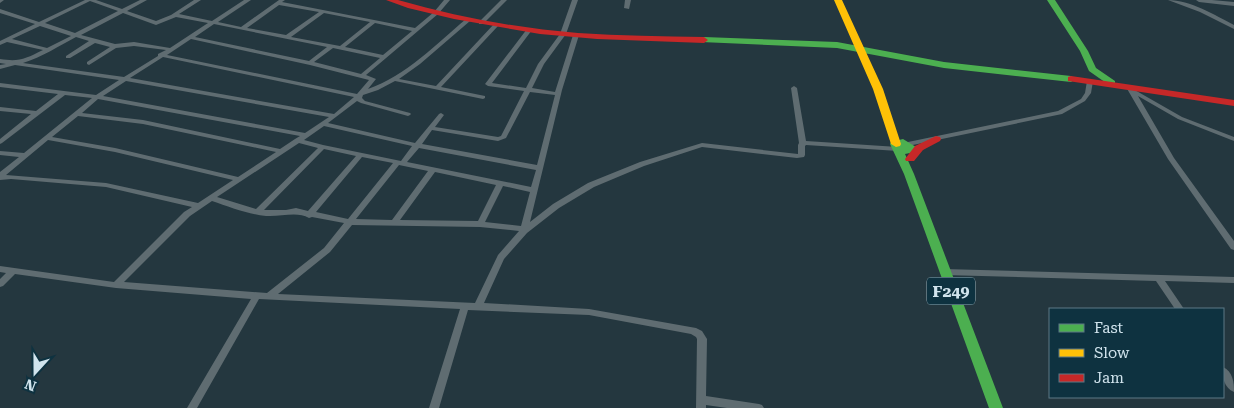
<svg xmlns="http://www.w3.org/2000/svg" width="1234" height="408" viewBox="0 0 1234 408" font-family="'Roboto Serif',serif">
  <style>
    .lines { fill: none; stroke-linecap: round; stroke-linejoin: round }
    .street { fill: #5f6c71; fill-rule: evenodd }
    .fast { fill: #4caf50; fill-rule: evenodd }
    .slow { fill: #ffc107; fill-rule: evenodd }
    .jam { fill: #c62828; fill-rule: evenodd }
    .labels { text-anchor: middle; stroke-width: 5; stroke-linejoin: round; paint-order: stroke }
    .shield { fill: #0e3240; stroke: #96afb9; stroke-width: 1 }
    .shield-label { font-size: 16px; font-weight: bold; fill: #d1e4ed }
  </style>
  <rect width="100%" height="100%" fill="#24373f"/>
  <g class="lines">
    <g class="street">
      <polygon points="0,0 4,0 0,3"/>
      <path d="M85 0H96L122 9 140 0H147L127 11 156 21 171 15 194 0H201L179 14 212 21 244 0H251L218 22 241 27 279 0H285L282 2 415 28 434 12 444 0H450L438 14 366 75 376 79 368 89C406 76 436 44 466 19H470V21L420 64 399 79 436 86 494 24H498V26L441 87 485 96V98L483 99 395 81 378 90 363 95 362 98 365 101 410 113 411 114 410 115 408 116 361 103 357 101 328 123 415 143 439 114 441 113 444 115 435 127 498 137 501 136 524 91 488 86 485 84 527 29 529 28 532 30 492 83 526 88 538 64 560 34 572 0H578L566 34 544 64 532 88 555 92 573 35 576 33 578 34 579 35 562 90 530 222 553 204 588 183 640 162 702 143 798 154V145L799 143 791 88 794 86 797 88 806 141 898 147 901 149 898 151 806 145 805 146V155L804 157 797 158 702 147 644 166 594 187 559 208 527 233 504 259 484 303 589 309 696 328 702 331 707 339 706 396 759 404 762 405 764 408H727L706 405V408H696L697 339 696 337 691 334 589 315 468 310 439 408H429L460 309 259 299 197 408H187L251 299 116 288 15 274 3 286 0 287V279L6 273 0 272V266L114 282 184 212 192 207 106 187 11 179 0 180V172L19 157 0 155V151L24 153 92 98 65 95 2 143 0 144V139L31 114 0 111V107L36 111 58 94 0 87V83L96 95 119 80 15 65 0 69V65L6 64 0 63V59C19 62 25 59 43 50L7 42 0 45V41L35 24 0 13V9L39 22ZM90 1 118 11 75 33 45 23ZM279 5 319 12 286 35 247 28ZM123 13 156 25 176 17 208 23 170 48 134 42 115 44 81 35ZM324 13 370 22 340 46 291 37ZM375 23 412 31 383 55 345 47ZM214 24 327 47 309 61 195 37ZM40 26 71 36 47 48 12 39ZM76 37 89 41 66 56V58H70L95 43 110 47 87 62V64L89 65 116 48 134 46 166 50 158 54V56L124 77 23 63C42 57 59 46 76 37ZM191 39 310 65 369 80 357 94 167 55ZM333 48 380 58 361 74 314 62ZM163 57 354 97 334 114 130 78ZM126 81 329 117 305 133 103 96ZM530 92 555 95 537 165 422 144 432 130 498 141 506 138ZM98 99 300 136 295 139 280 149 143 120 82 113ZM78 116 143 124 276 152 238 177 115 148 52 137ZM324 126 412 146 401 161 323 145 304 140ZM48 140 115 152 233 180 198 203 106 183 6 175ZM299 143 318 148 256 209 217 197ZM419 148 536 170 531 187 407 162ZM324 149 356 156 308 211 296 208 286 210H264ZM362 157 393 163 348 219 316 212ZM399 165 428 171 392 220 356 219ZM435 172 496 185 478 221 400 220ZM503 186 530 192 521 226 485 222ZM212 201C229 207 248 214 266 216 281 217 297 211 309 218L312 217 344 223 324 248 267 293 124 282 190 216ZM352 225 480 227 519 231 498 255 475 303 278 294 330 252Z"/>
      <polygon points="501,0 507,0 483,24 479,24 479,22"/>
      <polygon points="625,0 631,0 629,9 624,8"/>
      <path d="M1168 0C1190 0 1215 15 1234 25V29L1200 12Z"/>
      <polygon points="1196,0 1212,0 1234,2 1234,6 1199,2"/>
      <polygon points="1090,79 1093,81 1091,93 1085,101 1062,114 908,146 905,144 908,142 1058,111 1081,99 1085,93 1087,81"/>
      <polygon points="1129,85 1131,86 1133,89 1182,117 1234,137 1234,141 1178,119 1138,96 1174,158 1234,241 1234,250 1231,249 1168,159 1126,87"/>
      <polygon points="944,269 1234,277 1234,283 1165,281 1184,309 1175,309 1156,281 944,275 941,274 940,272 941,270"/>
      <path d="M1223 367C1233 372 1234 382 1234 392 1224 388 1222 377 1223 367Z"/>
    </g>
    <g class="fast">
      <polygon points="1047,0 1055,0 1088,51 1096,68 1115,81 1115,85 1109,85 1089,71 1080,51"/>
      <polygon points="704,37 837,42 944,62 1071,76 1076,79 1071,82 944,68 837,48 701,42 700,40"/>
      <polygon points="903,139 916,147 910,153 905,154 914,174 1003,408 989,408 904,174 890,144 891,142"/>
    </g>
    <polygon class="slow" points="834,0 842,0 883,89 901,144 900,146 896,147 891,144 873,89"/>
    <g class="jam">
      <path d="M386 0H398C457 17 517 28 578 33 620 36 662 36 704 37L708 40 704 43 597 39 540 34 454 19 408 8Z"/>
      <polygon points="1071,76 1234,100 1234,106 1068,81 1068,77"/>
      <polygon points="936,136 940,137 941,139 940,141 923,150 914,161 906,161 905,159 915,146"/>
    </g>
  </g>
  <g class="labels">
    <rect class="shield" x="927" y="277.5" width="48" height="27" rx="4"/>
    <g class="shield-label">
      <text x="951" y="297">F249</text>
    </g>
  </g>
  <rect x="1049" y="308" width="175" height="90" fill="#0e3240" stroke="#5c7985"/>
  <rect x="1059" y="324" width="25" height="8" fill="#4caf50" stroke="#5c7985"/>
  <text x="1094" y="333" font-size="15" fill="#d1e4ed">Fast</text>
  <rect x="1059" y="349" width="25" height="8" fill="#ffc107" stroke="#5c7985"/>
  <text x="1094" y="358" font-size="15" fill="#d1e4ed">Slow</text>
  <rect x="1059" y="374" width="25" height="8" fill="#c62828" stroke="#5c7985"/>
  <text x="1094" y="383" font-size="15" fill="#d1e4ed">Jam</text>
  <g transform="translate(35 373) rotate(201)" stroke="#0e3240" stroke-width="4" paint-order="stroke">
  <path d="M0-4L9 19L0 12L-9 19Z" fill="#d1e4ed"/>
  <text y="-8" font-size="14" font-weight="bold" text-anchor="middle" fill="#d1e4ed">N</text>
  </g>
</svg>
